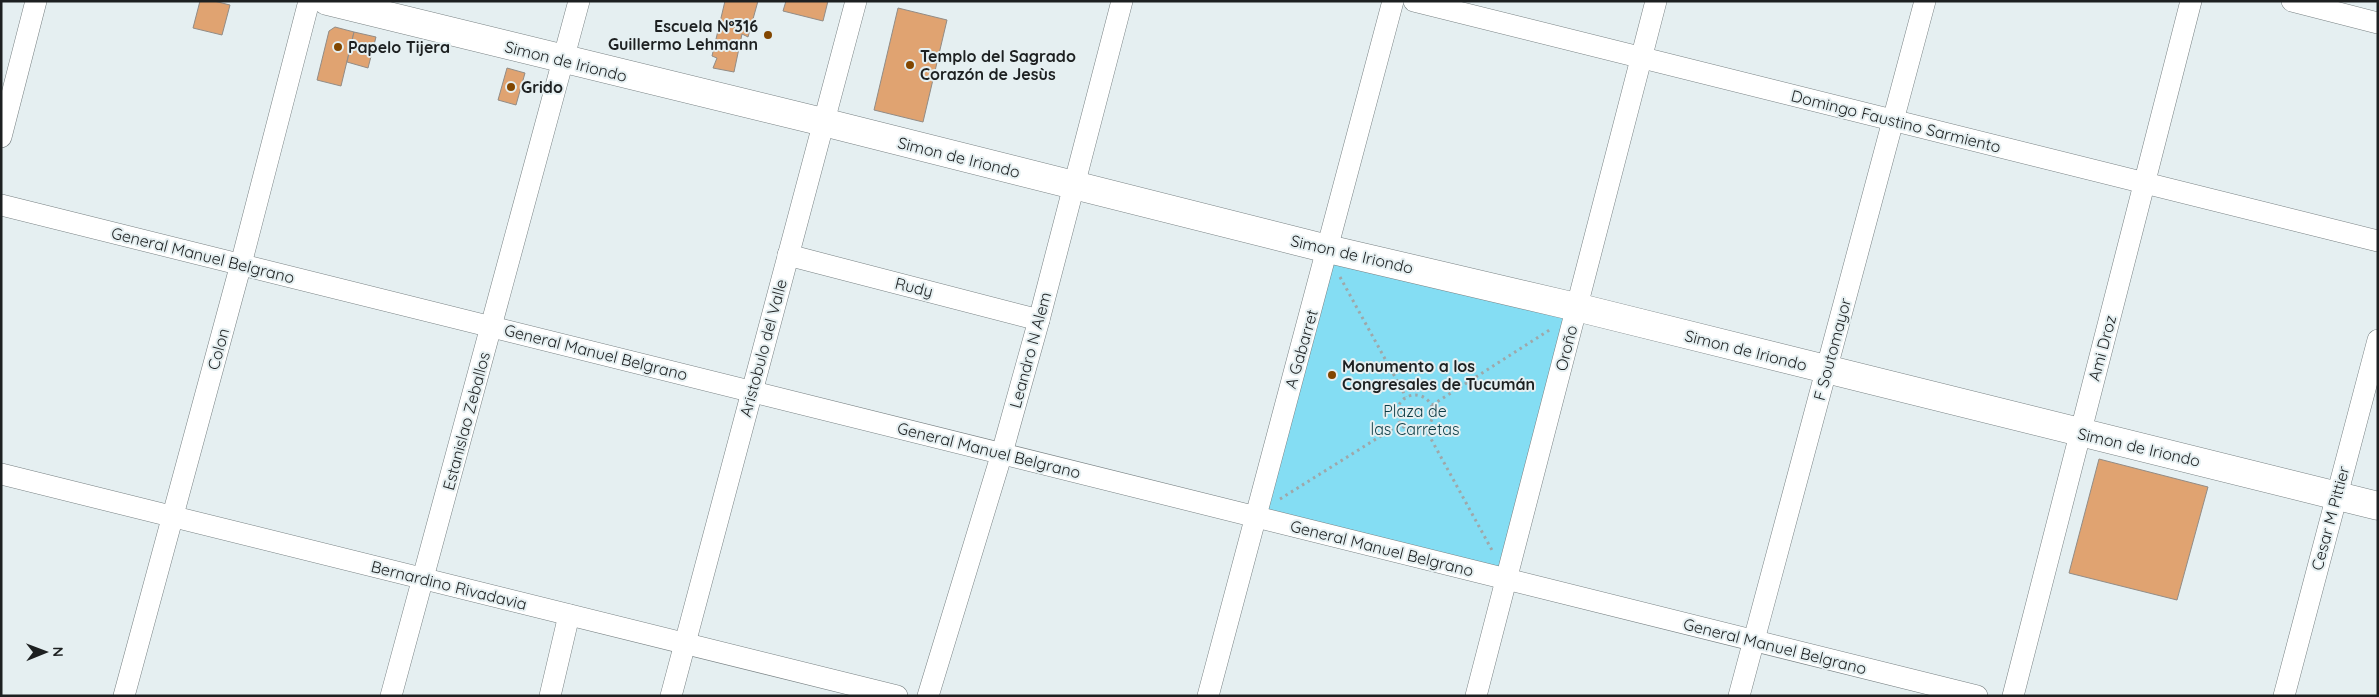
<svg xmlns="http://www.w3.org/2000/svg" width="2379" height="697" viewBox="0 0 2379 697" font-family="Quicksand,sans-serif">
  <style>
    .green { fill: #84ddf3 }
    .building { fill: #e0a371; stroke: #928c86 }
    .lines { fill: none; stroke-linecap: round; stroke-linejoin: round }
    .minor-casing { stroke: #788183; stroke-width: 22 }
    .major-casing { stroke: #788183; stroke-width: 29 }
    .path { stroke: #9fa7a9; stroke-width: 3; stroke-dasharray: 2.5 4; stroke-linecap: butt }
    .minor { stroke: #fff; stroke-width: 21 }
    .major { stroke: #fff; stroke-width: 28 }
    .poi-dot { fill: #824600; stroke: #e5eff1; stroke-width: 2 }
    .labels { text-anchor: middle; stroke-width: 4; stroke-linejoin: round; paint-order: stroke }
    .poi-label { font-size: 16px; font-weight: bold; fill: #1d2021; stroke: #e5eff1; text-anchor: start }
    .street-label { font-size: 16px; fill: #1d2021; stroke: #e5eff1 }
    .park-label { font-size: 16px; fill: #0c3c45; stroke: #e5eff1 }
  </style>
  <rect width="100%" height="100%" fill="#e5eff1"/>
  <polygon class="green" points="1328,249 1576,307 1507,579 1254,516"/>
  <g class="building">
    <polygon points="200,1 214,1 230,5 222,35 193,28"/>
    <polygon points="725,1 758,1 748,37 742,34 734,72 713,68 717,58 712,56"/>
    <polygon points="786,1 828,1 823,21 783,11"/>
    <polygon points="898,8 947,20 923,122 874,110"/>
    <polygon points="335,27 354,32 341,86 317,80 329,31"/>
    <polygon points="354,32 376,37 368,68 347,62"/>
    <polygon points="507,68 525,73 516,105 498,100"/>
    <polygon points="2099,459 2208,487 2177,600 2069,573"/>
  </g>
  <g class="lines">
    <g class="minor-casing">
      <g id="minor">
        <polyline points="1414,1 2378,241"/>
        <polyline points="2292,1 2378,23"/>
        <polyline points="1,137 36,1"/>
        <polyline points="1,205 1977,696"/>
        <polyline points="788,255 1039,320"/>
        <polyline points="1,474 897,696"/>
        <polyline points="124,696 241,264 309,1"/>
        <polyline points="391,696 579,1"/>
        <polyline points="550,696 569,615"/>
        <polyline points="671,696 856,1"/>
        <polyline points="928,696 1002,453 1039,320 1122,1"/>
        <polyline points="1208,696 1393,1"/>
        <polyline points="1476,696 1656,1"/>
        <polyline points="1739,696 1925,1"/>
        <polyline points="2013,696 2191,1"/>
        <polyline points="2284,696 2378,340"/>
      </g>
    </g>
    <g class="major-casing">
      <polyline id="major" points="327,1 823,122 1328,249 1576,307 2378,506"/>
    </g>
    <g class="path">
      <polyline points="1340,277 1406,397"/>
      <circle cx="1415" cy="413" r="18"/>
      <polyline points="1432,405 1551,329"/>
      <polyline points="1425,428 1493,552"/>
      <polyline points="1280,499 1400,424"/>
    </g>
    <use href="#minor" class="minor"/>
    <use href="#major" class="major"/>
  </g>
  <g class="poi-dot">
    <circle cx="768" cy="35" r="5"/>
    <circle cx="338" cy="47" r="5"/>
    <circle cx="910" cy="65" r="5"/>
    <circle cx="511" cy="87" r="5"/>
    <circle cx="1332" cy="375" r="5"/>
  </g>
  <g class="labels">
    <g class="poi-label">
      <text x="758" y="32" text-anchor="end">Escuela Nº316<tspan x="758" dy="18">Guillermo Lehmann</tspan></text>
      <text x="348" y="53">Papelo Tijera</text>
      <text x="920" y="62">Templo del Sagrado<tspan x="920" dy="18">Corazón de Jesùs</tspan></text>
      <text x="521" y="93">Grido</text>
      <text x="1342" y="372">Monumento a los<tspan x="1342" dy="18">Congresales de Tucumán</tspan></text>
    </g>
    <g class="street-label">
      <text transform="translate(566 61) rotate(14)" y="6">Simon de Iriondo</text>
      <text transform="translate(1896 121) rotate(14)" y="6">Domingo Faustino Sarmiento</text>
      <text transform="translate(959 157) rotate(14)" y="6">Simon de Iriondo</text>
      <text transform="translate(1352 254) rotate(13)" y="6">Simon de Iriondo</text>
      <text transform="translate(203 255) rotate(14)" y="6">General Manuel Belgrano</text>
      <text transform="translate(914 287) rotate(14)" y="6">Rudy</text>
      <text transform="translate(763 348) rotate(-75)" y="6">Aristobulo del Valle</text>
      <text transform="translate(1566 348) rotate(-76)" y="6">Oroño</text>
      <text transform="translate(2102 348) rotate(-75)" y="6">Ami Droz</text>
      <text transform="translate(218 349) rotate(-75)" y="6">Colon</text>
      <text transform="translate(1301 349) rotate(-74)" y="6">A Gabarret</text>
      <text transform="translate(1832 349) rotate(-75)" y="6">F Soutomayor</text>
      <text transform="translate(1030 350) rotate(-75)" y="6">Leandro N Alem</text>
      <text transform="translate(1746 350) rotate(14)" y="6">Simon de Iriondo</text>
      <text transform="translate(596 352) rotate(14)" y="6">General Manuel Belgrano</text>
      <text transform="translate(466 421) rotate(-75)" y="6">Estanislao Zeballos</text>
      <text transform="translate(2139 447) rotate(13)" y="6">Simon de Iriondo</text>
      <text transform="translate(989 450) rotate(14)" y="6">General Manuel Belgrano</text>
      <text transform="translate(2330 518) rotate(-75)" y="6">Cesar M Pittier</text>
      <text transform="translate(1382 548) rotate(14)" y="6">General Manuel Belgrano</text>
      <text transform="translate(449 585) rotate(14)" y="6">Bernardino Rivadavia</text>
      <text transform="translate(1775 646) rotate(14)" y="6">General Manuel Belgrano</text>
    </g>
    <g class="park-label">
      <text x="1415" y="417">Plaza de<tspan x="1415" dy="18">las Carretas</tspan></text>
    </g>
  </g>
  <rect width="2379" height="697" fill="none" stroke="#1d2021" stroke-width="5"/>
  <g transform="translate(45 652) rotate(89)" stroke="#e5eff1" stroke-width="4" paint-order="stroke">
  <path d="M0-4L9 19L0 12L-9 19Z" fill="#1d2021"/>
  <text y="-8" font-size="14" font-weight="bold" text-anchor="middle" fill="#1d2021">N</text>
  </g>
</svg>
